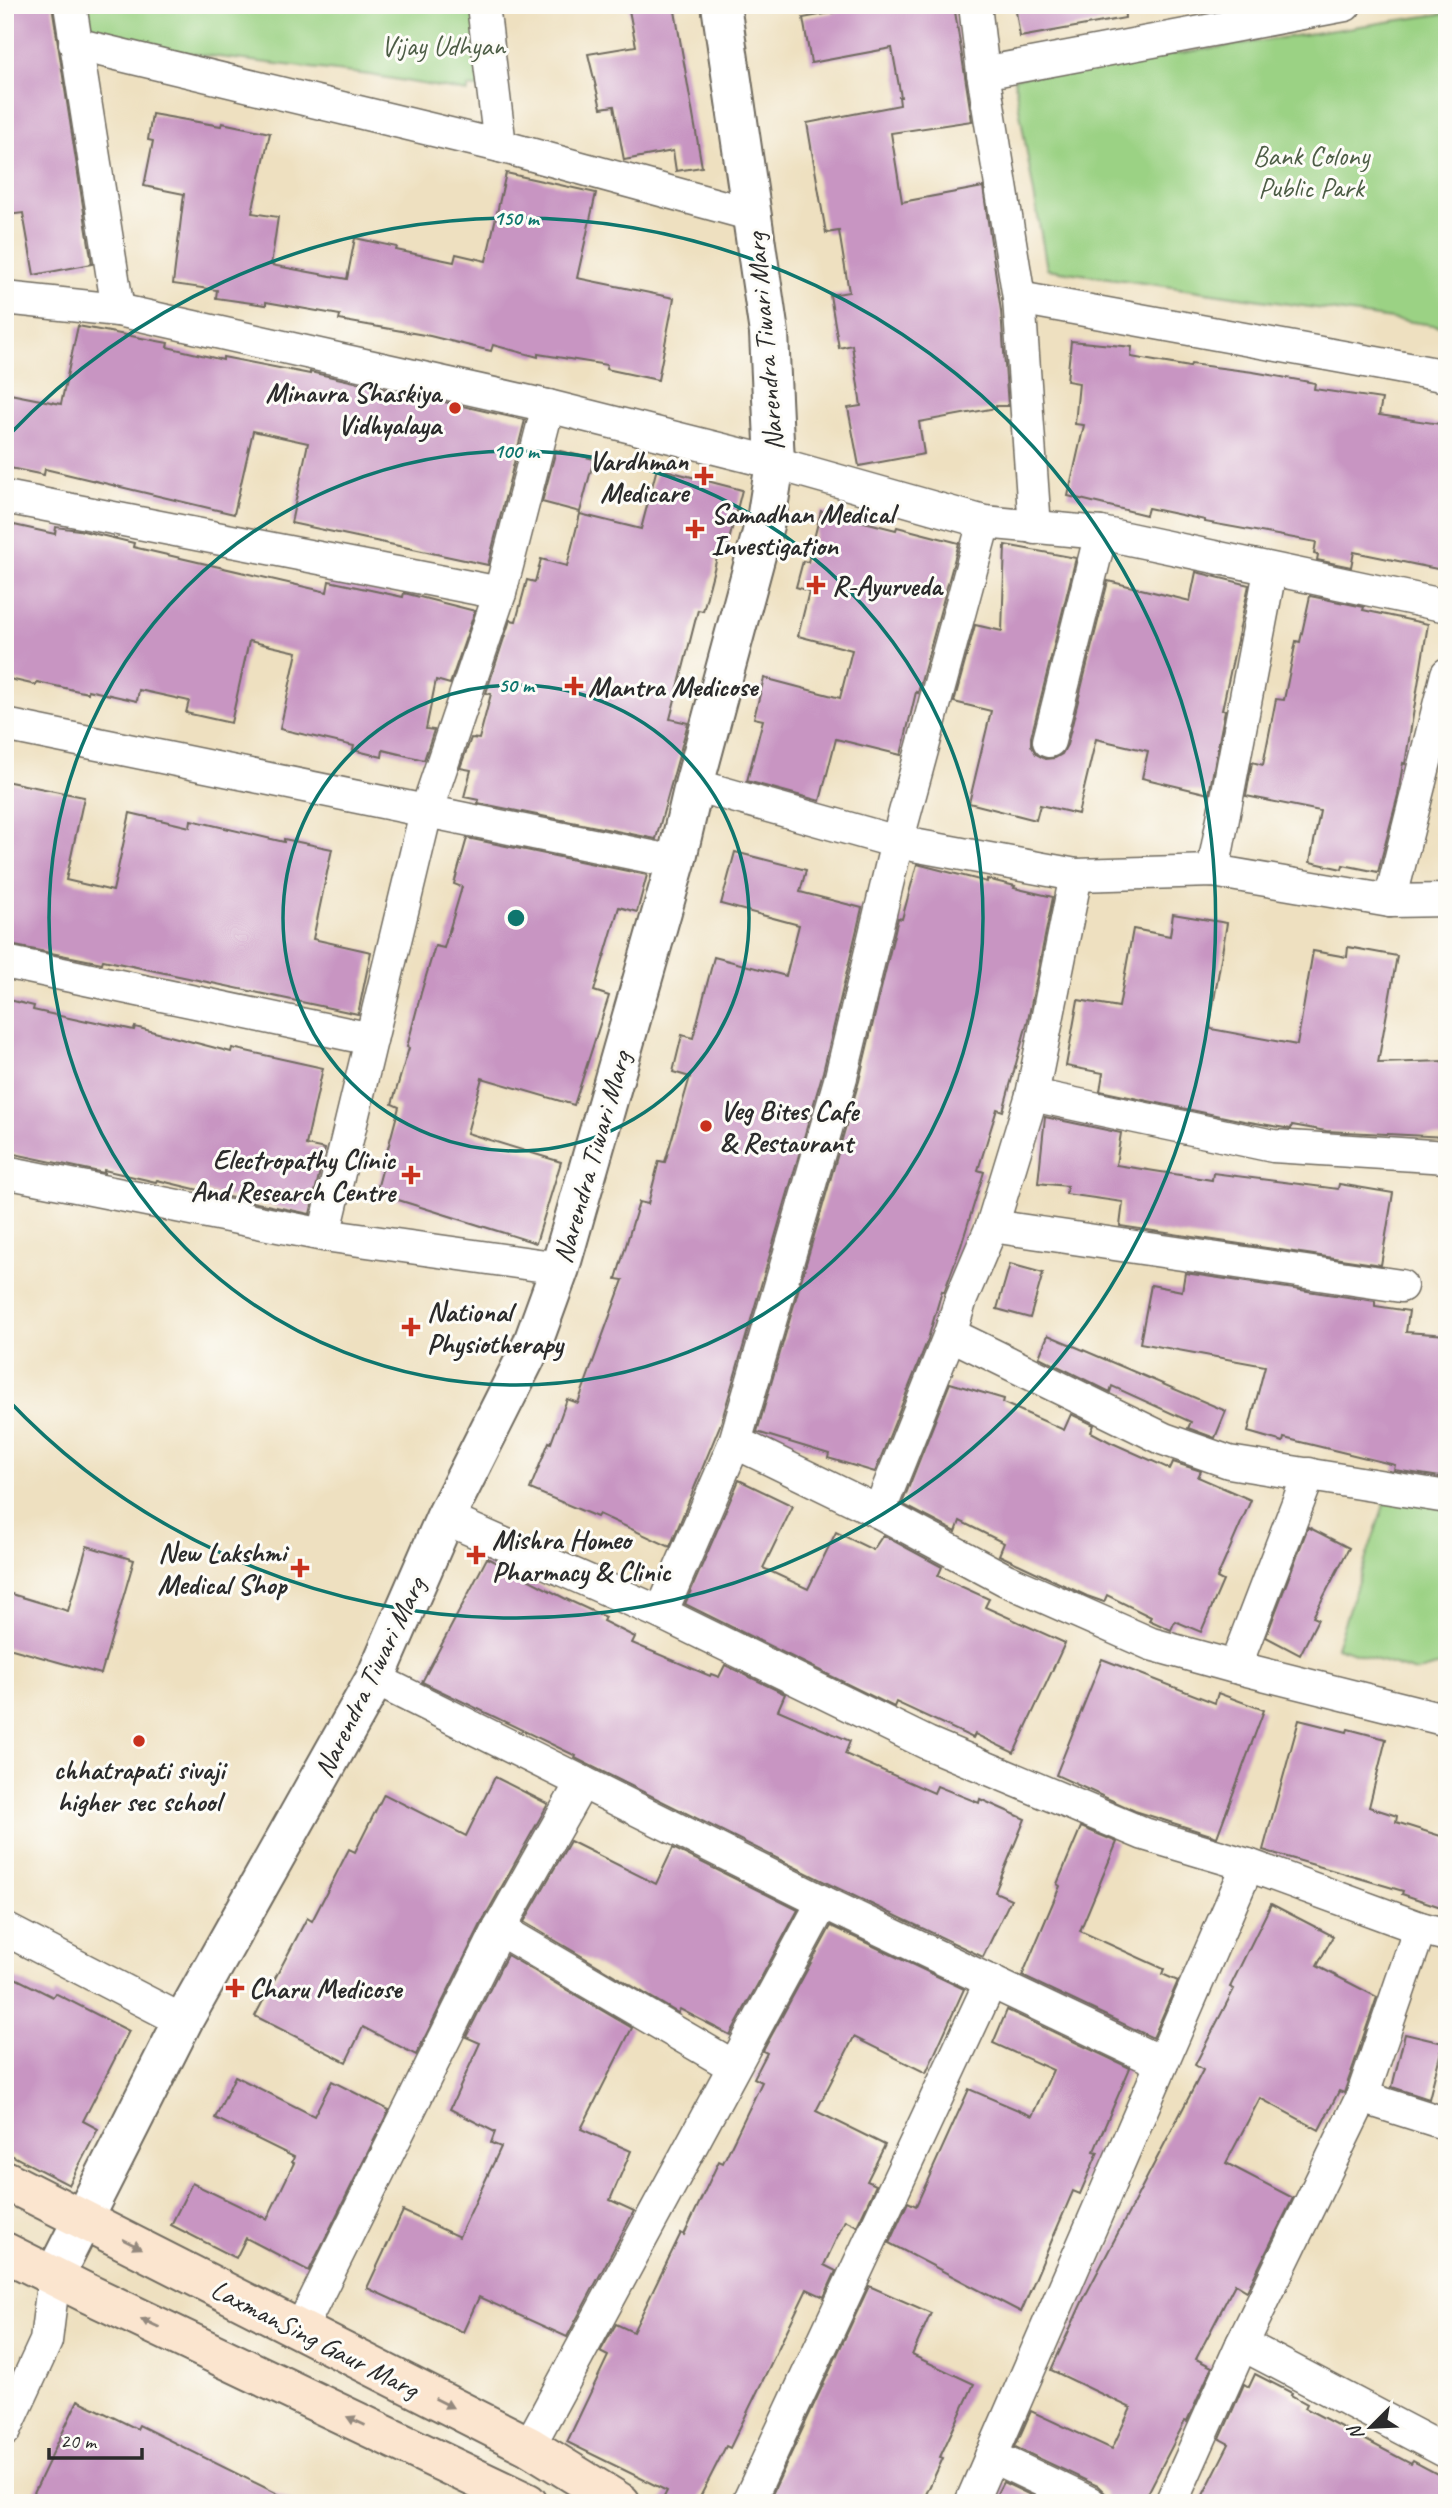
<svg xmlns="http://www.w3.org/2000/svg" width="1452" height="2508" viewBox="0 0 1452 2508" font-family="Caveat,sans-serif">
  <style>
    .green { fill: #9bd284; stroke: #637e58; stroke-width: 2 }
    .building { fill: #c895c2 }
    .lines { fill: none; stroke-linecap: round; stroke-linejoin: round }
    .minor-casing { stroke: #6f6a5f; stroke-width: 35 }
    .tertiary-casing { stroke: #6f6a5f; stroke-width: 42 }
    .secondary-casing { stroke: #6f6a5f; stroke-width: 42 }
    .minor { stroke: #fff; stroke-width: 32 }
    .tertiary { stroke: #fff; stroke-width: 38 }
    .secondary { stroke: #fbe5cf; stroke-width: 38 }
    .oneway { fill: #93887d }
    .ring { fill: none; stroke: #0f766e; stroke-width: 3.5 }
    .poi-dot { fill: #c8321e; stroke: #fdfcf7; stroke-width: 2.5 }
    .labels { text-anchor: middle; stroke-width: 6; stroke-linejoin: round; paint-order: stroke }
    .park-label { font-size: 28px; fill: #4d5d46; stroke: #fdfcf7 }
    .street-label { font-size: 28px; fill: #2b2b2b; stroke: #fdfcf7 }
    .poi-label { font-size: 28px; font-weight: bold; fill: #2b2b2b; stroke: #fdfcf7; text-anchor: start }
    .centre { fill: #0f766e; stroke: #fdfcf7; stroke-width: 3.5 }
    .ring-label { font-size: 21px; text-anchor: middle; font-weight: bold; fill: #0f766e; stroke: #fdfcf7; stroke-width: 6; stroke-linejoin: round; paint-order: stroke }
  </style>
  <rect width="100%" height="100%" fill="#fdfcf7"/>
  <filter id="ink" filterUnits="userSpaceOnUse"><feTurbulence type="fractalNoise" baseFrequency=".0143" numOctaves="2"/><feDisplacementMap in="SourceGraphic" scale="14" xChannelSelector="R" yChannelSelector="G"/><feConvolveMatrix kernelMatrix="1 2 1 2 8 2 1 2 1" color-interpolation-filters="sRGB"/></filter>
  <filter id="wash" filterUnits="userSpaceOnUse"><feTurbulence type="fractalNoise" baseFrequency=".00686" numOctaves="4" result="noise"/><feDisplacementMap in="SourceGraphic" scale="28" xChannelSelector="R" yChannelSelector="G"/><feGaussianBlur stdDeviation="1.57" result="paint"/><feColorMatrix in="noise" values="0 0 0 0 0 0 0 0 0 0 0 0 0 0 0 0 0 1.4 0 .05"/><feComposite in="paint" operator="in"/></filter>
  <g filter="url(#wash)">
    <rect width="100%" height="100%" fill="#eee0c0"/>
    <g class="green">
      <polygon points="86,5 481,5 491,90 468,87 468,92 370,75 93,42"/>
      <polygon points="1447,13 1447,327 1047,269 1014,78"/>
      <polygon points="1388,1493 1447,1499 1447,1663 1416,1672 1336,1647"/>
    </g>
    <g id="blocks">
      <g class="building">
        <polygon points="5,5 52,5 92,264 34,275 23,213 8,215 5,198"/>
        <polygon points="628,5 674,5 702,167 676,171 673,151 624,160 614,106 601,108 588,54 636,46"/>
        <polygon points="875,5 954,5 972,121 891,133 902,202 983,187 1001,311 1008,406 996,406 996,408 919,422 924,454 859,466 848,408 861,406 852,345 839,348 830,295 849,292 839,231 826,233 807,123 900,105 899,97 901,97 892,48 811,63 803,18"/>
        <polygon points="1015,5 1124,5 1125,18 1020,37"/>
        <polygon points="152,114 221,126 222,123 270,133 252,213 278,217 271,265 347,279 355,238 397,247 396,250 454,262 456,254 486,261 506,173 596,193 577,278 674,298 658,380 606,369 607,365 538,354 538,357 493,345 491,351 430,336 339,320 340,315 266,302 266,305 216,298 217,290 173,284 184,194 144,186 153,141 148,140"/>
        <polygon points="78,326 168,343 167,347 223,360 223,357 310,374 310,372 525,420 488,565 291,523 308,443 253,431 234,514 45,469 44,475 5,467 5,393 61,404"/>
        <polygon points="1071,341 1132,347 1131,357 1190,367 1191,364 1253,372 1315,383 1314,389 1382,399 1379,415 1447,425 1447,571 1354,552 1351,567 1317,560 1318,555 1314,554 1316,542 1205,522 1205,520 1148,508 1146,515 1068,496 1084,425 1075,424 1079,383 1067,381"/>
        <polygon points="556,450 594,459 580,512 542,502"/>
        <polygon points="657,468 742,490 725,556 718,554 703,611 698,610 670,719 688,723 656,839 478,803 479,800 464,797 471,770 460,768 471,738 479,739 491,694 486,693 510,620 516,621 527,580 535,582 541,559 567,566 580,514 641,529"/>
        <polygon points="821,511 896,530 897,527 959,543 918,693 916,692 901,755 836,739 820,801 747,781 763,720 754,718 764,678 840,698 852,650 798,636 809,591 796,587 803,561 808,562"/>
        <polygon points="5,523 55,534 56,527 79,530 134,543 133,547 327,592 329,581 403,597 404,593 475,611 450,684 436,680 426,729 434,730 424,760 383,750 382,757 353,750 354,746 280,729 297,652 249,641 231,723 186,713 189,701 139,690 137,701 88,690 88,693 37,682 36,685 5,678"/>
        <polygon points="1005,545 1076,558 1031,737 1031,745 1036,754 1045,759 1055,758 1062,754 1067,745 1108,581 1190,601 1196,572 1249,585 1222,710 1225,710 1209,794 1142,778 1148,751 1096,739 1078,814 1040,805 1036,820 969,803 991,711 954,702 975,625 1002,631"/>
        <polygon points="1310,596 1364,607 1363,610 1428,624 1405,764 1403,763 1398,795 1378,872 1343,865 1342,869 1310,862 1320,811 1246,796 1252,762 1263,765 1276,699 1284,700 1296,641 1300,642"/>
        <polygon points="5,781 84,797 66,880 113,891 130,813 190,827 191,820 284,842 284,839 332,849 313,939 371,952 358,1014 103,960 102,963 5,944"/>
        <polygon points="467,838 647,875 637,912 619,907 594,991 609,996 574,1105 482,1078 467,1133 561,1162 536,1243 376,1193 399,1107 392,1104 409,1048 407,1047 421,993 435,946 444,948 462,887 454,884"/>
        <polygon points="735,852 806,870 800,892 862,908 823,1072 721,1423 670,1547 599,1514 597,1517 530,1489 549,1442 551,1443 567,1399 578,1403 623,1280 616,1279 639,1202 648,1204 659,1161 665,1162 690,1077 673,1072 682,1035 693,1038 714,957 786,976 799,925 721,904"/>
        <polygon points="917,864 987,882 987,879 1015,886 1014,888 1053,897 1028,1020 1003,1111 997,1109 978,1170 984,1172 961,1246 947,1284 944,1292 942,1291 928,1339 875,1472 828,1458 829,1454 757,1432 859,1081 898,918 902,919"/>
        <polygon points="1173,914 1227,923 1210,1024 1211,1029 1297,1045 1313,951 1347,957 1348,947 1397,956 1378,1063 1447,1061 1447,1137 1326,1131 1292,1125 1291,1129 1244,1121 1100,1091 1103,1073 1066,1066 1078,1000 1119,1007 1133,929 1170,936"/>
        <polygon points="5,999 34,1006 33,1010 87,1022 87,1020 134,1030 135,1027 231,1052 232,1048 323,1068 306,1145 325,1149 310,1214 228,1197 157,1180 156,1182 104,1170 104,1173 5,1152"/>
        <polygon points="1045,1117 1121,1133 1116,1165 1212,1180 1213,1173 1338,1189 1339,1184 1393,1193 1381,1265 1120,1226 1123,1202 1066,1194 1067,1186 1038,1183"/>
        <polygon points="1010,1264 1043,1273 1030,1318 997,1309"/>
        <polygon points="1185,1273 1375,1301 1375,1306 1409,1311 1406,1332 1447,1335 1447,1478 1394,1470 1395,1465 1284,1438 1283,1442 1248,1432 1265,1366 1140,1343 1151,1285 1182,1291"/>
        <polygon points="1048,1335 1226,1411 1215,1438 1188,1428 1191,1422 1112,1386 1110,1392 1039,1357"/>
        <polygon points="950,1383 1004,1399 1003,1403 1064,1430 1071,1414 1094,1425 1091,1432 1110,1442 1170,1469 1173,1462 1201,1471 1198,1477 1251,1500 1217,1578 1223,1581 1201,1632 1175,1621 1171,1630 1149,1620 1151,1617 1107,1595 1104,1602 1087,1596 999,1555 1004,1543 960,1521 956,1532 902,1504"/>
        <polygon points="739,1480 793,1506 763,1568 808,1589 836,1532 873,1550 883,1535 942,1567 938,1576 989,1599 985,1607 1065,1643 1014,1753 975,1734 973,1738 896,1702 894,1707 685,1604"/>
        <polygon points="1308,1527 1349,1548 1313,1617 1318,1619 1300,1655 1266,1637"/>
        <polygon points="87,1546 134,1560 101,1674 5,1647 5,1592 68,1611"/>
        <polygon points="487,1558 566,1599 605,1617 603,1621 635,1637 632,1643 710,1676 711,1674 719,1677 725,1665 785,1694 778,1710 850,1741 845,1754 934,1793 937,1786 979,1803 980,1799 1025,1819 995,1892 1011,1899 983,1957 831,1885 575,1758 576,1756 422,1682"/>
        <polygon points="1102,1659 1215,1703 1218,1693 1264,1710 1217,1837 1135,1811 1056,1775"/>
        <polygon points="1299,1720 1347,1732 1348,1729 1386,1739 1369,1807 1397,1816 1396,1822 1447,1838 1447,1909 1402,1894 1403,1891 1263,1850"/>
        <polygon points="495,1777 548,1804 483,1920 416,2055 363,2027 346,2062 255,2016 307,1918 312,1921 349,1849 355,1852 384,1794 466,1836"/>
        <polygon points="1081,1827 1117,1842 1080,1931 1164,1969 1162,1974 1178,1981 1153,2038 1022,1976 1060,1886 1057,1884"/>
        <polygon points="570,1841 656,1884 673,1848 798,1910 730,2035 680,2009 678,2013 524,1922"/>
        <polygon points="1271,1904 1333,1936 1317,1966 1377,1997 1345,2090 1344,2093 1339,2091 1319,2130 1260,2098 1226,2163 1293,2198 1247,2291 1235,2284 1196,2359 1212,2367 1187,2422 1185,2421 1143,2503 1108,2503 1105,2493 1098,2486 1015,2447 1031,2411 1112,2449 1131,2408 1051,2370 1083,2300 1203,2070 1195,2065 1234,1989 1230,1987"/>
        <polygon points="831,1926 964,1989 926,2073 854,2037 816,2111 885,2145 867,2181 876,2185 857,2226 845,2220 824,2265 836,2271 824,2297 807,2289 730,2448 726,2446 697,2503 661,2503 667,2491 567,2442 608,2356 600,2352 616,2324 633,2332 681,2233 684,2235 719,2161 723,2163 762,2082 754,2078 767,2053 763,2051"/>
        <polygon points="507,1955 632,2028 581,2129 631,2151 610,2200 634,2211 567,2337 479,2297 463,2332 367,2288 403,2211 459,2237 501,2147 491,2143 495,2132 450,2109 480,2043 466,2037"/>
        <polygon points="5,1973 53,1997 55,1993 129,2031 83,2121 98,2129 69,2185 5,2152"/>
        <polygon points="1007,2010 1130,2068 1094,2151 1098,2152 1080,2194 1073,2191 1021,2312 889,2243 908,2202 916,2206 969,2089 1032,2116 1053,2070 993,2043"/>
        <polygon points="1405,2034 1443,2043 1429,2099 1392,2087"/>
        <polygon points="235,2076 314,2116 332,2081 389,2110 309,2271 246,2238 236,2258 171,2225 192,2183 267,2219 294,2163 292,2162 294,2157 215,2118"/>
        <polygon points="869,2286 931,2313 912,2355 974,2384 940,2457 943,2458 922,2503 768,2503"/>
        <polygon points="1255,2374 1292,2393 1291,2395 1307,2404 1305,2408 1411,2464 1413,2461 1447,2479 1447,2503 1199,2503 1229,2444 1220,2439 1244,2384 1249,2387"/>
        <polygon points="78,2400 137,2429 139,2425 296,2503 29,2503"/>
        <polygon points="1003,2482 1047,2503 992,2503"/>
      </g>
    </g>
  </g>
  <g filter="url(#ink)">
    <use href="#blocks" fill-opacity="0" stroke="#6f6a5f" stroke-width="2"/>
    <g class="lines">
      <g class="minor-casing">
        <g id="minor">
          <polyline points="70,5 118,310"/>
          <polyline points="483,5 500,146"/>
          <polyline points="975,5 983,73 1019,298 1035,528"/>
          <polyline points="75,44 500,146 753,215"/>
          <polyline points="983,73 1345,5"/>
          <polyline points="5,298 118,310 548,406 775,463 984,522 1101,533 1447,606"/>
          <polyline points="1019,298 1447,376"/>
          <polyline points="5,497 500,593"/>
          <polyline points="5,725 676,862"/>
          <polyline points="1049,741 1101,533"/>
          <polyline points="694,785 897,842 1076,875 1213,871 1390,901 1447,900"/>
          <polyline points="1213,871 1270,571"/>
          <polyline points="1390,901 1447,674"/>
          <polyline points="5,962 371,1039"/>
          <polyline points="1032,1095 1273,1146 1447,1157"/>
          <polyline points="5,1172 324,1235 560,1268"/>
          <polyline points="992,1226 1401,1286"/>
          <polyline points="324,1235 426,812 500,593 548,406"/>
          <polyline points="950,1334 1164,1439 1229,1462 1447,1497"/>
          <polyline points="735,1442 879,1512 1006,1580 1151,1644 1235,1667 1447,1720"/>
          <polyline points="879,1512 950,1334 961,1299 992,1226 1032,1095 1076,875"/>
          <polyline points="445,1518 661,1613 927,1743 1144,1834 1248,1865 1420,1928 1447,1935"/>
          <polyline points="661,1613 735,1442 841,1077 897,842 984,522"/>
          <polyline points="1235,1667 1309,1474"/>
          <polyline points="375,1679 823,1902 1162,2063"/>
          <polyline points="5,1929 183,2021"/>
          <polyline points="499,1929 733,2066"/>
          <polyline points="1362,2097 1447,2124"/>
          <polyline points="300,2330 499,1929 582,1782"/>
          <polyline points="1242,2344 1447,2452"/>
          <polyline points="5,2430 46,2341 54,2276"/>
          <polyline points="529,2446 823,1902"/>
          <polyline points="991,2456 1090,2503"/>
          <polyline points="748,2503 991,1981"/>
          <polyline points="971,2503 1248,1865"/>
          <polyline points="1171,2503 1242,2344 1362,2097 1420,1928"/>
        </g>
      </g>
      <g class="tertiary-casing">
        <polyline id="tertiary" points="54,2276 183,2021 375,1679 445,1518 532,1345 560,1268 676,862 694,785 767,514 775,463 769,333 721,5"/>
      </g>
      <g class="secondary-casing">
        <g id="secondary">
          <polyline points="5,2180 529,2446 621,2503"/>
          <polyline points="5,2252 87,2293 528,2503"/>
        </g>
      </g>
      <use href="#minor" class="minor"/>
      <use href="#tertiary" class="tertiary"/>
      <use href="#secondary" class="secondary"/>
    </g>
    <defs><path id="oneway-solid" d="M-6-.8H1V-3.2L6.5 0L1 3.2V.8H-6Z" transform="scale(1.75)"/></defs>
    <g class="oneway">
      <use href="#oneway-solid" transform="translate(132 2244) rotate(27)"/>
      <use href="#oneway-solid" transform="translate(150 2323) rotate(-155)"/>
      <use href="#oneway-solid" transform="translate(444 2403) rotate(27)"/>
      <use href="#oneway-solid" transform="translate(356 2421) rotate(-155)"/>
    </g>
  </g>
  <g class="ring">
    <circle cx="516" cy="918" r="233"/>
    <circle cx="516" cy="918" r="467"/>
    <path d="M8 436A700 700 0 1 1 8 1400"/>
  </g>
  <g class="poi-dot">
    <circle cx="455" cy="408" r="7"/>
    <path d="M700.5 465.5h7v7h7v7h-7v7h-7v-7h-7v-7h7z"/>
    <path d="M691.5 518.5h7v7h7v7h-7v7h-7v-7h-7v-7h7z"/>
    <path d="M812.5 574.5h7v7h7v7h-7v7h-7v-7h-7v-7h7z"/>
    <path d="M570.5 675.5h7v7h7v7h-7v7h-7v-7h-7v-7h7z"/>
    <circle cx="706" cy="1126" r="7"/>
    <path d="M407.5 1164.5h7v7h7v7h-7v7h-7v-7h-7v-7h7z"/>
    <path d="M407.5 1316.5h7v7h7v7h-7v7h-7v-7h-7v-7h7z"/>
    <path d="M472.5 1544.5h7v7h7v7h-7v7h-7v-7h-7v-7h7z"/>
    <path d="M296.5 1557.5h7v7h7v7h-7v7h-7v-7h-7v-7h7z"/>
    <circle cx="139" cy="1741" r="7"/>
    <path d="M231.5 1977.5h7v7h7v7h-7v7h-7v-7h-7v-7h7z"/>
  </g>
  <g class="labels">
    <g class="park-label">
      <text x="443" y="55">Vijay Udhyan</text>
      <text x="1311" y="165">Bank Colony<tspan x="1311" dy="32">Public Park</tspan></text>
    </g>
    <g class="street-label">
      <text transform="translate(764 342) rotate(-95)" y="10">Narendra Tiwari Marg</text>
      <text transform="translate(591 1157) rotate(-74)" y="10">Narendra Tiwari Marg</text>
      <text transform="translate(369 1677) rotate(-64)" y="10">Narendra Tiwari Marg</text>
      <text transform="translate(315 2338) rotate(27)" y="10">LaxmanSing Gaur Marg</text>
    </g>
    <g class="poi-label">
      <text x="441" y="402" text-anchor="end">Minavra Shaskiya<tspan x="441" dy="32">Vidhyalaya</tspan></text>
      <text x="688" y="470" text-anchor="end">Vardhman<tspan x="688" dy="32">Medicare</tspan></text>
      <text x="711" y="523">Samadhan Medical<tspan x="711" dy="32">Investigation</tspan></text>
      <text x="832" y="595">R-Ayurveda</text>
      <text x="588" y="696">Mantra Medicose</text>
      <text x="720" y="1120">Veg Bites Cafe<tspan x="720" dy="32">&amp; Restaurant</tspan></text>
      <text x="395" y="1169" text-anchor="end">Electropathy Clinic<tspan x="395" dy="32">And Research Centre</tspan></text>
      <text x="427" y="1321">National<tspan x="427" dy="32">Physiotherapy</tspan></text>
      <text x="492" y="1549">Mishra Homeo<tspan x="492" dy="32">Pharmacy &amp; Clinic</tspan></text>
      <text x="286" y="1562" text-anchor="end">New Lakshmi<tspan x="286" dy="32">Medical Shop</tspan></text>
      <text x="139" y="1779" text-anchor="middle">chhatrapati sivaji<tspan x="139" dy="32">higher sec school</tspan></text>
      <text x="249" y="1998">Charu Medicose</text>
    </g>
  </g>
  <circle cx="516" cy="918" r="10" class="centre"/>
  <g class="ring-label">
    <text x="516" y="225">150 m</text>
    <text x="516" y="458">100 m</text>
    <text x="516" y="692">50 m</text>
  </g>
  <rect width="1452" height="2508" fill="none" stroke="#fdfcf7" stroke-width="28"/>
  <g transform="translate(1371 2427) rotate(246)" stroke="#fdfcf7" stroke-width="5" paint-order="stroke">
  <path d="M0-5L12 26L0 18L-12 26Z" fill="#2b2b2b"/>
  <text y="-10" font-size="19" font-weight="bold" text-anchor="middle" fill="#2b2b2b">N</text>
  </g>
  <path d="M49 2448v10h93v-10" fill="none" stroke="#2b2b2b" stroke-width="3.5"/>
  <text x="60" y="2448" font-size="21" fill="#2b2b2b" stroke="#fdfcf7" stroke-width="5" paint-order="stroke">20 m</text>
</svg>
